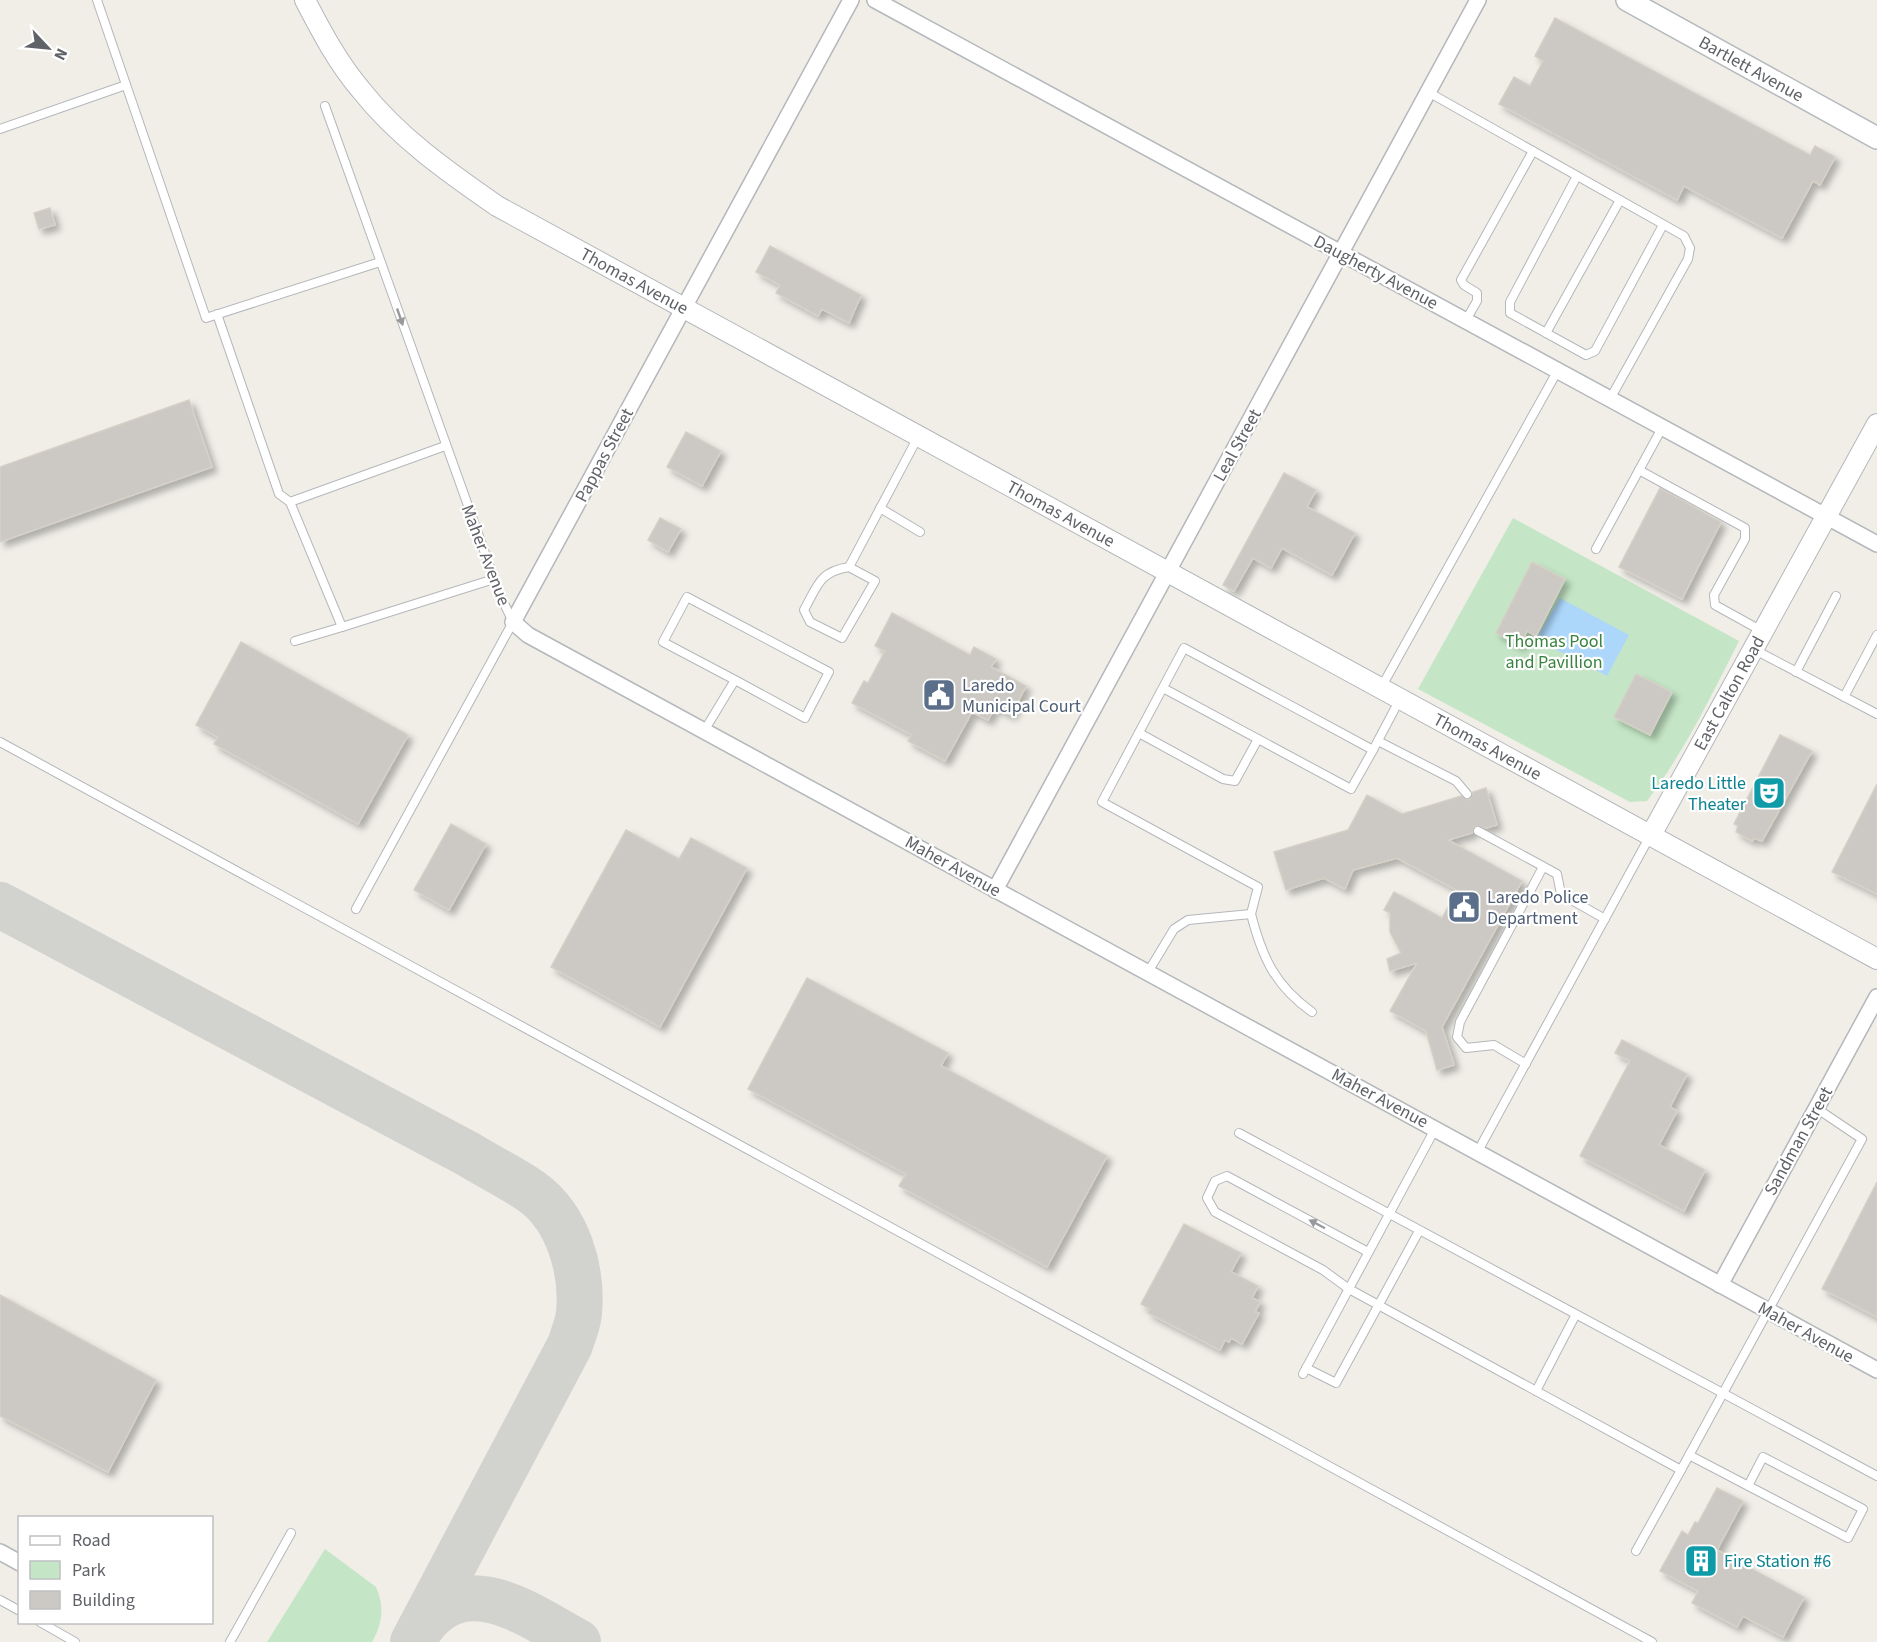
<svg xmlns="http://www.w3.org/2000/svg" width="1877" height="1642" viewBox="0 0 1877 1642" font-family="'Source Sans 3',sans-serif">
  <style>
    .green { fill: #c5e6c6 }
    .water { fill: #acd7fb }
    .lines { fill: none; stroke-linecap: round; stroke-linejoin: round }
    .taxiway { stroke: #d2d2cf; stroke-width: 46 }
    .building { fill: #ccc9c4; stroke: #d5d0c6; stroke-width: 1.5; filter: url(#shadow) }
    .service-casing { stroke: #b4b7bb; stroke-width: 10 }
    .minor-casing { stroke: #b4b7bb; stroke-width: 18 }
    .tertiary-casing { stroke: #b4b7bb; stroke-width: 22 }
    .secondary-casing { stroke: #b6b9be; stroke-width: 24 }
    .service { stroke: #fff; stroke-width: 8 }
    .minor { stroke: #fff; stroke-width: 15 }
    .tertiary { stroke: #fff; stroke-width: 20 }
    .secondary { stroke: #fff; stroke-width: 21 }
    .oneway { fill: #97999c }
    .labels { text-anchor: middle; stroke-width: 4.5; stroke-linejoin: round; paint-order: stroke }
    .street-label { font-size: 18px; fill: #5f6267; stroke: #fff }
    .park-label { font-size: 18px; fill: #39833f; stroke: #fff }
    .service-label { font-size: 18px; fill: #4e5e75; stroke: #fff; text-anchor: start }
    .culture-label { font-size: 18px; fill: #0d838f; stroke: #fff; text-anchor: end }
  </style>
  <defs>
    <filter id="shadow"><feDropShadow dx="5" dy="5" stdDeviation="3" flood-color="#0004"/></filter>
  </defs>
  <rect width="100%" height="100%" fill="#f0eee7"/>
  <g class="green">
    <path d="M1513 518 1739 641C1711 696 1685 751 1647 801L1630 802 1418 689Z"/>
    <path d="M325 1549 376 1587C385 1608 382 1624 372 1642H267Z"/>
  </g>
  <polygon class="water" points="1560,598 1629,635 1607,676 1536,639"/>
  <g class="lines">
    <g class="taxiway">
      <path d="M0 905 468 1154C489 1167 512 1178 532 1192 568 1218 583 1270 579 1313 578 1324 573 1335 570 1345L413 1642"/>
      <path d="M420 1629C465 1566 528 1615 578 1642"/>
    </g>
  </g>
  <g class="building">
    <polygon points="1555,18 1810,155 1815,146 1835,157 1820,185 1813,181 1782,238 1684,186 1677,200 1499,104 1514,77 1530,86 1543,61 1535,56"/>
    <polygon points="50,208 55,225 39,229 34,213"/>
    <polygon points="770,246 861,295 849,323 822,309 818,316 776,293 780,285 756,272"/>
    <polygon points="189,400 212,467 0,542 0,467"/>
    <polygon points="686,432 721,451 702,486 667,467"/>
    <polygon points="1284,473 1316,490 1307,507 1355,533 1332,575 1282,548 1271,568 1253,558 1234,591 1223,585"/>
    <polygon points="1660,488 1721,522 1682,599 1619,567"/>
    <polygon points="660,518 681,529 668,552 648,540"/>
    <polygon points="1532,562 1565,579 1536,636 1527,631 1520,646 1496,633"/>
    <polygon points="892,613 970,655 974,647 996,659 991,667 1026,686 1011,715 995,707 988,720 972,712 945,761 908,741 912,735 852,703 864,681 868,683 885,651 875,646"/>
    <polygon points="241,642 408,735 358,824 214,744 218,737 196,725"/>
    <polygon points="1636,674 1672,692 1650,735 1614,717"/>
    <polygon points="1780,735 1812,751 1762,841 1754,838 1752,841 1736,832 1738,826 1734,824"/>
    <polygon points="1877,784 1877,894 1832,872"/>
    <polygon points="1486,788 1497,825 1486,828 1475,826 1472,833 1448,840 1522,881 1442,1027 1454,1065 1437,1070 1426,1031 1390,1011 1417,963 1390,971 1387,959 1401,953 1390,932 1390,913 1384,910 1394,892 1442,918 1457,890 1397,858 1353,870 1345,889 1324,878 1286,890 1274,852 1348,830 1367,795 1402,814 1461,796 1469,800 1473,792"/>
    <polygon points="451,824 486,844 449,910 414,890"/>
    <polygon points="626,830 679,859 691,838 747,868 660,1027 551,967"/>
    <polygon points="807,978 948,1053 941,1066 1107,1156 1047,1267 899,1186 906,1174 748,1089"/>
    <polygon points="1622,1040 1687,1074 1670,1107 1677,1111 1659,1145 1705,1170 1684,1211 1580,1156 1630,1061 1615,1053"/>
    <polygon points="1877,1182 1877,1317 1822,1289"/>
    <polygon points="1184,1224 1241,1253 1231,1272 1258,1286 1252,1298 1260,1302 1255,1312 1259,1313 1242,1344 1231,1338 1229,1342 1225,1340 1220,1350 1148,1313 1150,1309 1141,1304"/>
    <polygon points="0,1295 156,1380 108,1472 0,1416"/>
    <polygon points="1717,1488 1743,1501 1717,1550 1804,1597 1783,1637 1743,1616 1737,1627 1692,1603 1698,1591 1660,1571 1682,1531 1688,1535 1695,1522 1698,1523"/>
  </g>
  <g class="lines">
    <g class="service-casing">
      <g id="service">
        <polyline points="97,0 206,318 380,262"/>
        <polyline points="1428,92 1684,236 1690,248 1688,259 1610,399"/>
        <polyline points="325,106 500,595 513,622 356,909"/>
        <polyline points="0,129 126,85"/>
        <polyline points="1577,176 1510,302 1510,313 1586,355 1595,351 1663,225"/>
        <polyline points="217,314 279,494 290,502 445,446"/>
        <polyline points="1466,320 1477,301 1477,293 1464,285 1461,280 1533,151"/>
        <polyline points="1546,333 1620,200"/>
        <polyline points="1639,470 1745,528 1745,539 1714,595 1715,605 1762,631"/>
        <polyline points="290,502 342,627 494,579"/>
        <polyline points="880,508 920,532"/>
        <polyline points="1596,549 1662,428"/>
        <path d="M849 567 875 581 842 638 810 622 804 610C818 585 819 572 849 567Z"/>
        <polyline points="849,567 918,437"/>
        <polyline points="295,641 342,627"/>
        <polyline points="1755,650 1877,714"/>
        <polyline points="1796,672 1836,596"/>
        <polyline points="1382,686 1558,370"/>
        <polyline points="1163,688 1351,789 1373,750"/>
        <polyline points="1844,697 1877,635"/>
        <polyline points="704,731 735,680 805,718 829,672 687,597 663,642 735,680"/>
        <polyline points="1139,733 1223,779 1235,781 1258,739"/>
        <polyline points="1378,741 1456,781 1467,794"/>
        <polyline points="0,742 1652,1642"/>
        <polyline points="1478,831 1557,874 1561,894 1605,919"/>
        <polyline points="1251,914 1258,887 1102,802 1184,648 1373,750 1400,699"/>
        <path d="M1148 972 1174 929 1188 920 1251 914C1262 957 1275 986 1312 1012"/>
        <polyline points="1526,1064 1494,1045 1466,1048 1457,1037 1460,1022 1543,867"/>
        <polyline points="1239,1133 1877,1476"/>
        <polyline points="1478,1151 1650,836"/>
        <polyline points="1368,1252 1227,1176 1215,1181 1207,1198 1215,1212 1323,1270 1349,1289 1681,1470 1862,1139 1816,1108"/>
        <polyline points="1306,1368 1336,1383 1419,1231"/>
        <polyline points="1303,1374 1435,1129"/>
        <polyline points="1536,1391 1575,1316"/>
        <polyline points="1689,1455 1848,1538 1863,1509 1763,1457 1748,1486"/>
        <polyline points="1636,1551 1681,1470"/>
        <polyline points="0,1600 20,1611"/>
        <polyline points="40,1622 75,1642"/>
        <polyline points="230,1642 291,1533"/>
      </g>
    </g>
    <g class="minor-casing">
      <g id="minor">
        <polyline points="851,0 513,622 528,635 1877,1370"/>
        <polyline points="875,0 1877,544"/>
        <polyline points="995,890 1478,0"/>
        <polyline points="1720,1285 1877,997"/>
        <polyline points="0,1552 20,1563"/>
      </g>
    </g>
    <g class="tertiary-casing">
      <g id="tertiary">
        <path id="s1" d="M305 0C321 31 338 63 361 90 398 137 448 172 497 206L1877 959"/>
        <path id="s2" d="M1651 835 1877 424"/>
      </g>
    </g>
    <g class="secondary-casing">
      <g id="secondary">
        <path id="s3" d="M1627 0 1877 138"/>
      </g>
    </g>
    <use href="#service" class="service"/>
    <use href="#minor" class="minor"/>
    <use href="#tertiary" class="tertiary"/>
    <use href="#secondary" class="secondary"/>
  </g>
  <defs><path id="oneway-solid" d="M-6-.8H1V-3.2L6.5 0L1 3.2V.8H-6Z" transform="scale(1.5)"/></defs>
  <g class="oneway">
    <use href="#oneway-solid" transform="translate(400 317) rotate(71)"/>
    <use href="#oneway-solid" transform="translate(1317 1224) rotate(-152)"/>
  </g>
  <defs>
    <g id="civic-square" transform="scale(1.725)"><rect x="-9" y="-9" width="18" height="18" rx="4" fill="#5c6f8a" stroke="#fff"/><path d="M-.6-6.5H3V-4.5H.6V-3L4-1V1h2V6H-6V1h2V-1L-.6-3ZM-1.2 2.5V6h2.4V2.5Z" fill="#fff"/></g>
    <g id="theatre-square" transform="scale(1.725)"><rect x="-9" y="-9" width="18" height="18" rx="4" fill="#0f9aa8" stroke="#fff"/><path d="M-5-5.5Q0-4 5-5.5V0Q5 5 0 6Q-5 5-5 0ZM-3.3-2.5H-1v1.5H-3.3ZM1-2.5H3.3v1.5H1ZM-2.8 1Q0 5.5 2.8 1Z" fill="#fff"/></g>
    <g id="building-square" transform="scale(1.725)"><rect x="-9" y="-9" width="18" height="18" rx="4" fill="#0f9aa8" stroke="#fff"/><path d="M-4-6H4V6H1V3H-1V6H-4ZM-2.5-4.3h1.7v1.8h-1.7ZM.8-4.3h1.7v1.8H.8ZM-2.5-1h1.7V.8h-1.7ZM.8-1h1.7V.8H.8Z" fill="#fff"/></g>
  </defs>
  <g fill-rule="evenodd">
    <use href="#civic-square" x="939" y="695"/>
    <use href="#theatre-square" x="1769" y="793"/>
    <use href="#civic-square" x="1464" y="907"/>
    <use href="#building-square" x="1701" y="1561"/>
  </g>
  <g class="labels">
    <g class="street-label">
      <text dy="6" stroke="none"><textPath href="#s3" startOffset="142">Bartlett Avenue</textPath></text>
      <text transform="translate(1376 272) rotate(28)" y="6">Daugherty Avenue</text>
      <text dy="6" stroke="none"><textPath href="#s1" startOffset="442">Thomas Avenue</textPath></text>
      <text transform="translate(1237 445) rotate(-61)" y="6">Leal Street</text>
      <text transform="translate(604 455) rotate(-62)" y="6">Pappas Street</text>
      <text dy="6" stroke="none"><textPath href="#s1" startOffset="928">Thomas Avenue</textPath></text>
      <text transform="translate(486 555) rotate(69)" y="6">Maher Avenue</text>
      <text dy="6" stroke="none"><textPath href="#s2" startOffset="162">East Calton Road</textPath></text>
      <text dy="6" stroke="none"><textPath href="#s1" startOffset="1414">Thomas Avenue</textPath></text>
      <text transform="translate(953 866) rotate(29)" y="6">Maher Avenue</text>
      <text transform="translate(1380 1098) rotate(28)" y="6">Maher Avenue</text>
      <text transform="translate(1798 1141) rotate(-61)" y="6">Sandman Street</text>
      <text transform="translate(1806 1332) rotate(29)" y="6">Maher Avenue</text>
    </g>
    <g class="park-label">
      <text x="1554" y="647">Thomas Pool<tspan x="1554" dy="21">and Pavillion</tspan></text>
    </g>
    <g class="service-label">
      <text x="962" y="691">Laredo<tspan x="962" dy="21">Municipal Court</tspan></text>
      <text x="1487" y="903">Laredo Police<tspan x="1487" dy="21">Department</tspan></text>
    </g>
    <g class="culture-label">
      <text x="1746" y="789">Laredo Little<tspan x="1746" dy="21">Theater</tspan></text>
      <text x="1724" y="1567" text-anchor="start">Fire Station #6</text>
    </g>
  </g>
  <rect x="18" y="1516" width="195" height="108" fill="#ffffff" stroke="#bfc0c2" stroke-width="1.5"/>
  <rect x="30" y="1536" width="30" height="9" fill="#ffffff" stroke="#bfc0c2" stroke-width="1.5"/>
  <text x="72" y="1546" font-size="18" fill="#5f6267">Road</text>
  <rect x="30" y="1561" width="30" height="18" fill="#c5e6c6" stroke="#bfc0c2" stroke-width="1.5"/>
  <text x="72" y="1576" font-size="18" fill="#5f6267">Park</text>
  <rect x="30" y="1591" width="30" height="18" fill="#ccc9c4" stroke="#bfc0c2" stroke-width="1.5"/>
  <text x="72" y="1606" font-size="18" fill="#5f6267">Building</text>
  <g transform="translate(48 48) rotate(116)" stroke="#ffffff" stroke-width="4.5" paint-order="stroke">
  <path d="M0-4.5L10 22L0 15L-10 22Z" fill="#5f6267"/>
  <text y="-9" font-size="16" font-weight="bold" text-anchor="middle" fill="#5f6267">N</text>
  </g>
</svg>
